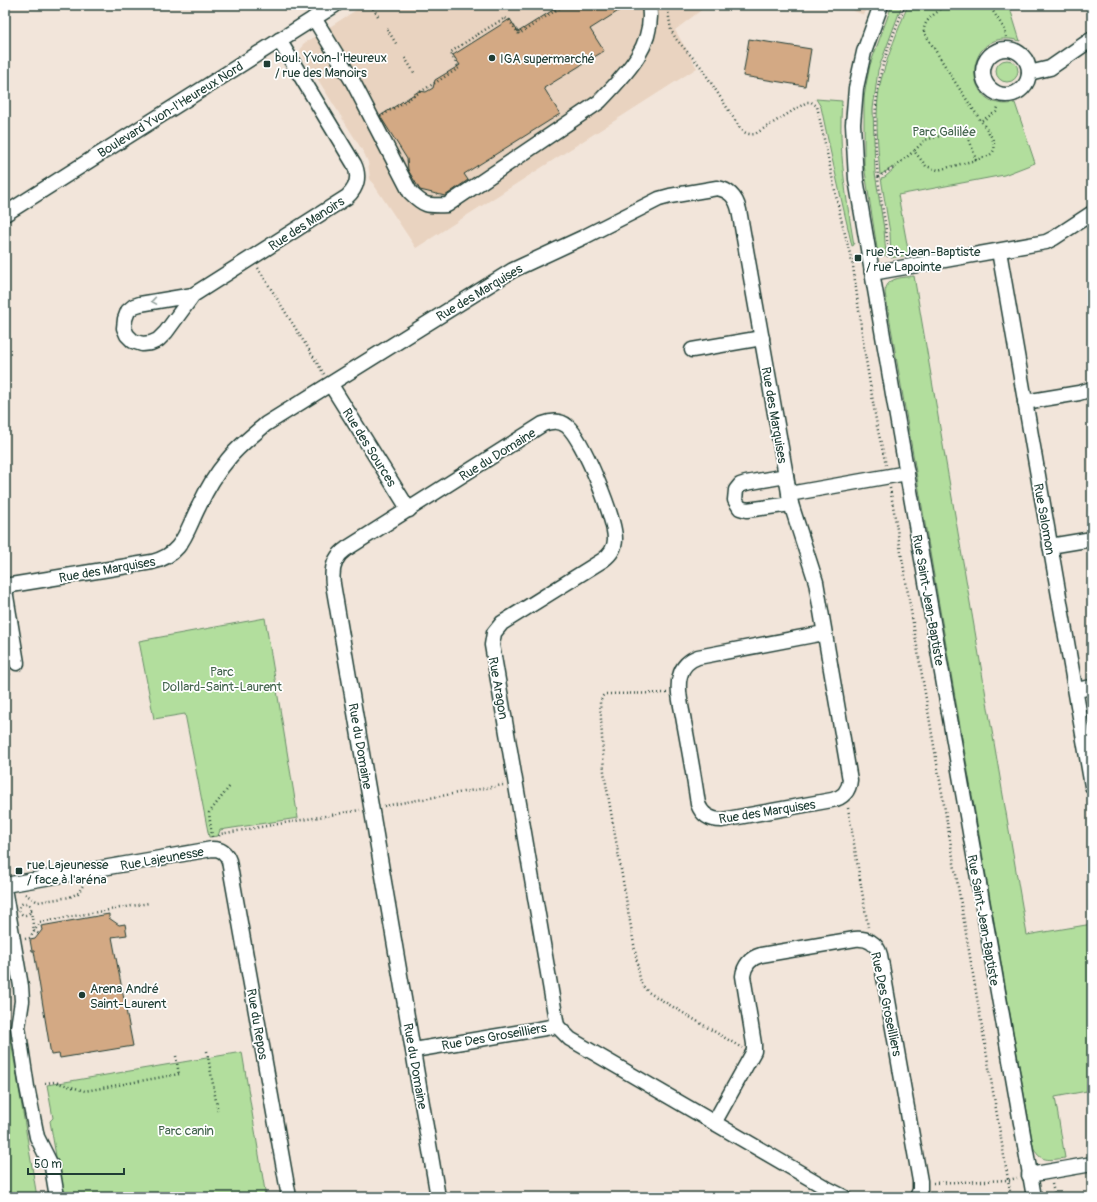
<svg xmlns="http://www.w3.org/2000/svg" width="1097" height="1202" viewBox="0 0 1097 1202" font-family="Pangolin,sans-serif">
  <style>
    .built { fill: #e9d3c0 }
    .green { fill: #b2de9d; stroke: #688e68 }
    .building { fill: #d3a984; stroke: #1f3d34 }
    .lines { fill: none; stroke-linecap: round; stroke-linejoin: round }
    .minor-casing { stroke: #1f3d34; stroke-width: 17 }
    .path { stroke: #1f3d34; stroke-width: 2.5; stroke-dasharray: 1 3; stroke-linecap: butt }
    .minor { stroke: #fff; stroke-width: 14 }
    .oneway { stroke: #8f9e9a }
    .poi-dot { fill: #1f3d34; stroke: #fff; stroke-width: 1.5 }
    .labels { text-anchor: middle; stroke-width: 3.5; stroke-linejoin: round; paint-order: stroke }
    .poi-label { font-size: 13px; fill: #1f3d34; stroke: #fff; text-anchor: start }
    .street-label { font-size: 13px; fill: #1f3d34; stroke: #fff }
    .park-label { font-size: 13px; fill: #44654e; stroke: #fff }
  </style>
  <rect width="100%" height="100%" fill="#f2e5da"/>
  <filter id="ink" filterUnits="userSpaceOnUse"><feTurbulence type="fractalNoise" baseFrequency=".025" numOctaves="2"/><feDisplacementMap in="SourceGraphic" scale="8" xChannelSelector="R" yChannelSelector="G"/><feConvolveMatrix kernelMatrix="1 2 1 2 8 2 1 2 1" color-interpolation-filters="sRGB"/></filter>
  <g filter="url(#ink)">
    <g class="built">
      <polygon points="364,5 708,5 675,30 697,68 416,248 370,179 368,162 364,153 300,51 303,44"/>
      <polygon points="839,5 867,5 864,15"/>
    </g>
    <g class="green">
      <polygon points="892,5 902,5 878,70 873,109 875,173 884,229 886,255 882,256 878,252 877,248 864,165 864,98 866,85 870,65"/>
      <path d="M908 5H1009L1020 41C962 24 959 114 1015 103L1035 163 1004 175 898 195 909 255 891 258 890 233 881 178 885 177 894 169 893 167 880 175C878 146 874 109 881 80 888 55 898 30 908 5Z"/>
      <circle cx="1007" cy="71" r="11"/>
      <path d="M816 99 842 101C838 150 846 197 854 245L852 246 831 154 821 107Z"/>
      <path d="M914 276 1027 935 1092 924V1090L1055 1097 1065 1158C1050 1160 1039 1163 1033 1146L885 293C886 277 901 278 914 276Z"/>
      <polygon points="265,618 298,818 220,830 218,836 209,837 185,714 154,719 139,641"/>
      <polygon points="5,1005 37,1197 5,1197"/>
      <polygon points="242,1052 266,1197 63,1197 50,1121 53,1118 47,1085"/>
    </g>
    <g class="building">
      <polygon points="561,5 628,5 590,29 604,51 544,88 560,114 464,174 468,180 445,196 420,190 408,170 407,159 380,116 419,91 426,92 433,88 435,80 460,65 453,55 510,19 518,32"/>
      <polygon points="749,39 811,49 805,86 743,76"/>
      <polygon points="109,914 109,918 119,925 125,924 127,935 112,937 133,1046 60,1058 59,1054 51,1055 34,951 32,951 30,940 35,939 42,930 41,926"/>
    </g>
    <g class="lines">
      <g class="minor-casing">
        <g id="minor">
          <polyline points="881,5 864,52 856,88 853,124 856,179 893,394 1034,1197"/>
          <path d="M314 18 353 82 410 192C424 206 427 206 447 205L599 102C625 75 656 45 649 5"/>
          <circle cx="1006" cy="72" r="23"/>
          <polyline points="1029,73 1050,68 1092,39"/>
          <polyline points="5,214 335,5"/>
          <polyline points="999,251 1092,786"/>
          <polyline points="872,273 1046,242 1054,238 1092,213"/>
          <path d="M193 295 140 304 134 306 128 311 125 319 124 328 127 335 133 341 142 344 151 343 158 340 166 332 193 295 347 197C357 188 360 176 354 164L279 40"/>
          <polyline points="692,350 762,338"/>
          <polyline points="331,385 409,510"/>
          <polyline points="1025,402 1079,393 1092,389"/>
          <polyline points="786,476 746,483 740,485 736,490 735,500 740,508 747,510 791,504"/>
          <polyline points="789,494 907,473"/>
          <polyline points="1050,546 1092,539"/>
          <path d="M5 586 152 562C183 555 186 531 199 506 206 491 215 475 226 462 237 447 252 436 266 424L513 270 584 237 659 199 670 196 717 188C730 190 736 198 739 210L791 504 816 582 850 780C849 791 843 798 832 800L722 820C710 820 702 815 698 804 694 776 689 749 684 722 682 708 676 690 680 676 682 667 689 660 698 657L824 633"/>
          <polyline points="5,590 17,663"/>
          <polyline points="1076,690 1092,687"/>
          <path d="M5 885 212 849C221 849 226 852 229 861L289 1197"/>
          <polyline points="5,894 21,986 22,1001 18,1027 27,1087 37,1137 52,1167 57,1197"/>
          <polyline points="414,1050 557,1026 570,1039 828,1189 844,1197"/>
          <path d="M714 1123 754 1051V1044L743 976C744 966 750 958 761 955L855 939C867 938 877 943 880 955L920 1181V1190L917 1197"/>
          <polyline points="1029,1175 1092,1164"/>
          <path d="M438 1197 333 584C331 569 334 557 346 549L543 424C551 421 560 420 567 426 583 439 615 518 615 539 615 548 610 555 603 560L502 623 494 633 492 645 557 1026"/>
        </g>
      </g>
      <g class="path">
        <polyline points="371,5 378,16"/>
        <path d="M667 5 671 30 676 39 701 67 740 128C744 133 749 135 755 134L807 102H811L817 106 840 214 853 266 864 348 877 426 886 465"/>
        <path d="M947 5C938 12 923 19 924 32L955 82 981 121 996 112 999 105"/>
        <polyline points="989,5 1005,30 1006,37"/>
        <polyline points="387,29 397,45"/>
        <polyline points="478,34 505,18 509,20 519,34 564,5"/>
        <polyline points="405,58 415,74"/>
        <polyline points="383,115 459,68 452,56 451,52 478,34 480,38"/>
        <path d="M976 160 938 170 926 166 914 151 925 140 958 131C970 133 972 149 976 160 980 158 987 157 991 154 1001 146 986 129 981 121"/>
        <polyline points="878,177 895,167 914,151"/>
        <path d="M888 257C888 230 881 205 878 178 875 145 873 110 880 77 885 53 896 28 905 5"/>
        <polyline points="258,268 324,374"/>
        <polyline points="890,488 1011,1197"/>
        <polyline points="5,681 10,673"/>
        <polyline points="667,693 606,694 603,696 600,702 604,772 640,979 643,986 648,992 742,1048"/>
        <polyline points="384,806 503,785"/>
        <polyline points="848,808 868,927"/>
        <polyline points="219,836 220,834 360,810"/>
        <polyline points="212,837 209,813 230,786"/>
        <polyline points="25,894 38,902 70,897 78,893 84,884"/>
        <circle cx="25" cy="909" r="6"/>
        <polyline points="31,911 34,931 39,934"/>
        <polyline points="25,939 30,938 40,922 149,903"/>
        <polyline points="207,1051 218,1112"/>
        <polyline points="176,1056 179,1075"/>
        <polyline points="45,1083 55,1082 85,1091 179,1074"/>
        <polyline points="933,1183 1009,1180 1017,1178"/>
        <polyline points="1052,1184 1055,1197"/>
        <polyline points="237,1195 240,1197"/>
      </g>
      <use href="#minor" class="minor"/>
    </g>
    <defs><path id="oneway-chevron" d="M-2-3.5L2.5 0L-2 3.5" fill="none" stroke-width="1.6" stroke-linecap="round" stroke-linejoin="round"/></defs>
    <use class="oneway" href="#oneway-chevron" transform="translate(154 301) rotate(171)"/>
  </g>
  <g class="poi-dot">
    <circle cx="492" cy="58" r="4"/>
    <rect x="263" y="60" width="8" height="8" rx="2"/>
    <rect x="854" y="254" width="8" height="8" rx="2"/>
    <rect x="15" y="867" width="8" height="8" rx="2"/>
    <circle cx="82" cy="995" r="4"/>
  </g>
  <g class="labels">
    <g class="poi-label">
      <text x="275" y="62">boul. Yvon-l'Heureux<tspan x="275" dy="15">/ rue des Manoirs</tspan></text>
      <text x="500" y="63">IGA supermarché</text>
      <text x="866" y="256">rue St-Jean-Baptiste<tspan x="866" dy="15">/ rue Lapointe</tspan></text>
      <text x="27" y="869">rue Lajeunesse<tspan x="27" dy="15">/ face à l'aréna</tspan></text>
      <text x="90" y="993">Arena André<tspan x="90" dy="15">Saint-Laurent</tspan></text>
    </g>
    <g class="street-label">
      <text transform="translate(170 109) rotate(-32)" y="5">Boulevard Yvon-l'Heureux Nord</text>
      <text transform="translate(306 223) rotate(-33)" y="5">Rue des Manoirs</text>
      <text transform="translate(479 292) rotate(-31)" y="5">Rue des Marquises</text>
      <text transform="translate(775 415) rotate(80)" y="5">Rue des Marquises</text>
      <text transform="translate(370 447) rotate(58)" y="5">Rue des Sources</text>
      <text transform="translate(497 454) rotate(-32)" y="5">Rue du Domaine</text>
      <text transform="translate(1045 519) rotate(80)" y="5">Rue Salomon</text>
      <text transform="translate(107 569) rotate(-10)" y="5">Rue des Marquises</text>
      <text transform="translate(929 600) rotate(80)" y="5">Rue Saint-Jean-Baptiste</text>
      <text transform="translate(499 688) rotate(80)" y="5">Rue Aragon</text>
      <text transform="translate(361 746) rotate(80)" y="5">Rue du Domaine</text>
      <text transform="translate(767 811) rotate(-9)" y="5">Rue des Marquises</text>
      <text transform="translate(162 858) rotate(-10)" y="5">Rue Lajeunesse</text>
      <text transform="translate(984 920) rotate(80)" y="5">Rue Saint-Jean-Baptiste</text>
      <text transform="translate(887 1004) rotate(78)" y="5">Rue Des Groseilliers</text>
      <text transform="translate(258 1024) rotate(80)" y="5">Rue du Repos</text>
      <text transform="translate(494 1036) rotate(-10)" y="5">Rue Des Groseilliers</text>
      <text transform="translate(416 1066) rotate(80)" y="5">Rue du Domaine</text>
    </g>
    <g class="park-label">
      <text x="944" y="136">Parc Galilée</text>
      <text x="222" y="676">Parc<tspan x="222" dy="15">Dollard-Saint-Laurent</tspan></text>
      <text x="186" y="1135">Parc canin</text>
    </g>
  </g>
  <rect width="1097" height="1202" fill="none" stroke="#fff" stroke-width="20"/>
  <rect x="10" y="10" width="1077" height="1182" fill="none" stroke="#1f3d34" stroke-width="1.5" filter="url(#ink)"/>
  <path d="M28 1168v6h96v-6" fill="none" stroke="#1f3d34" stroke-width="2"/>
  <text x="34" y="1168" font-size="12" fill="#1f3d34" stroke="#ffffff" stroke-width="3" paint-order="stroke">50 m</text>
</svg>
